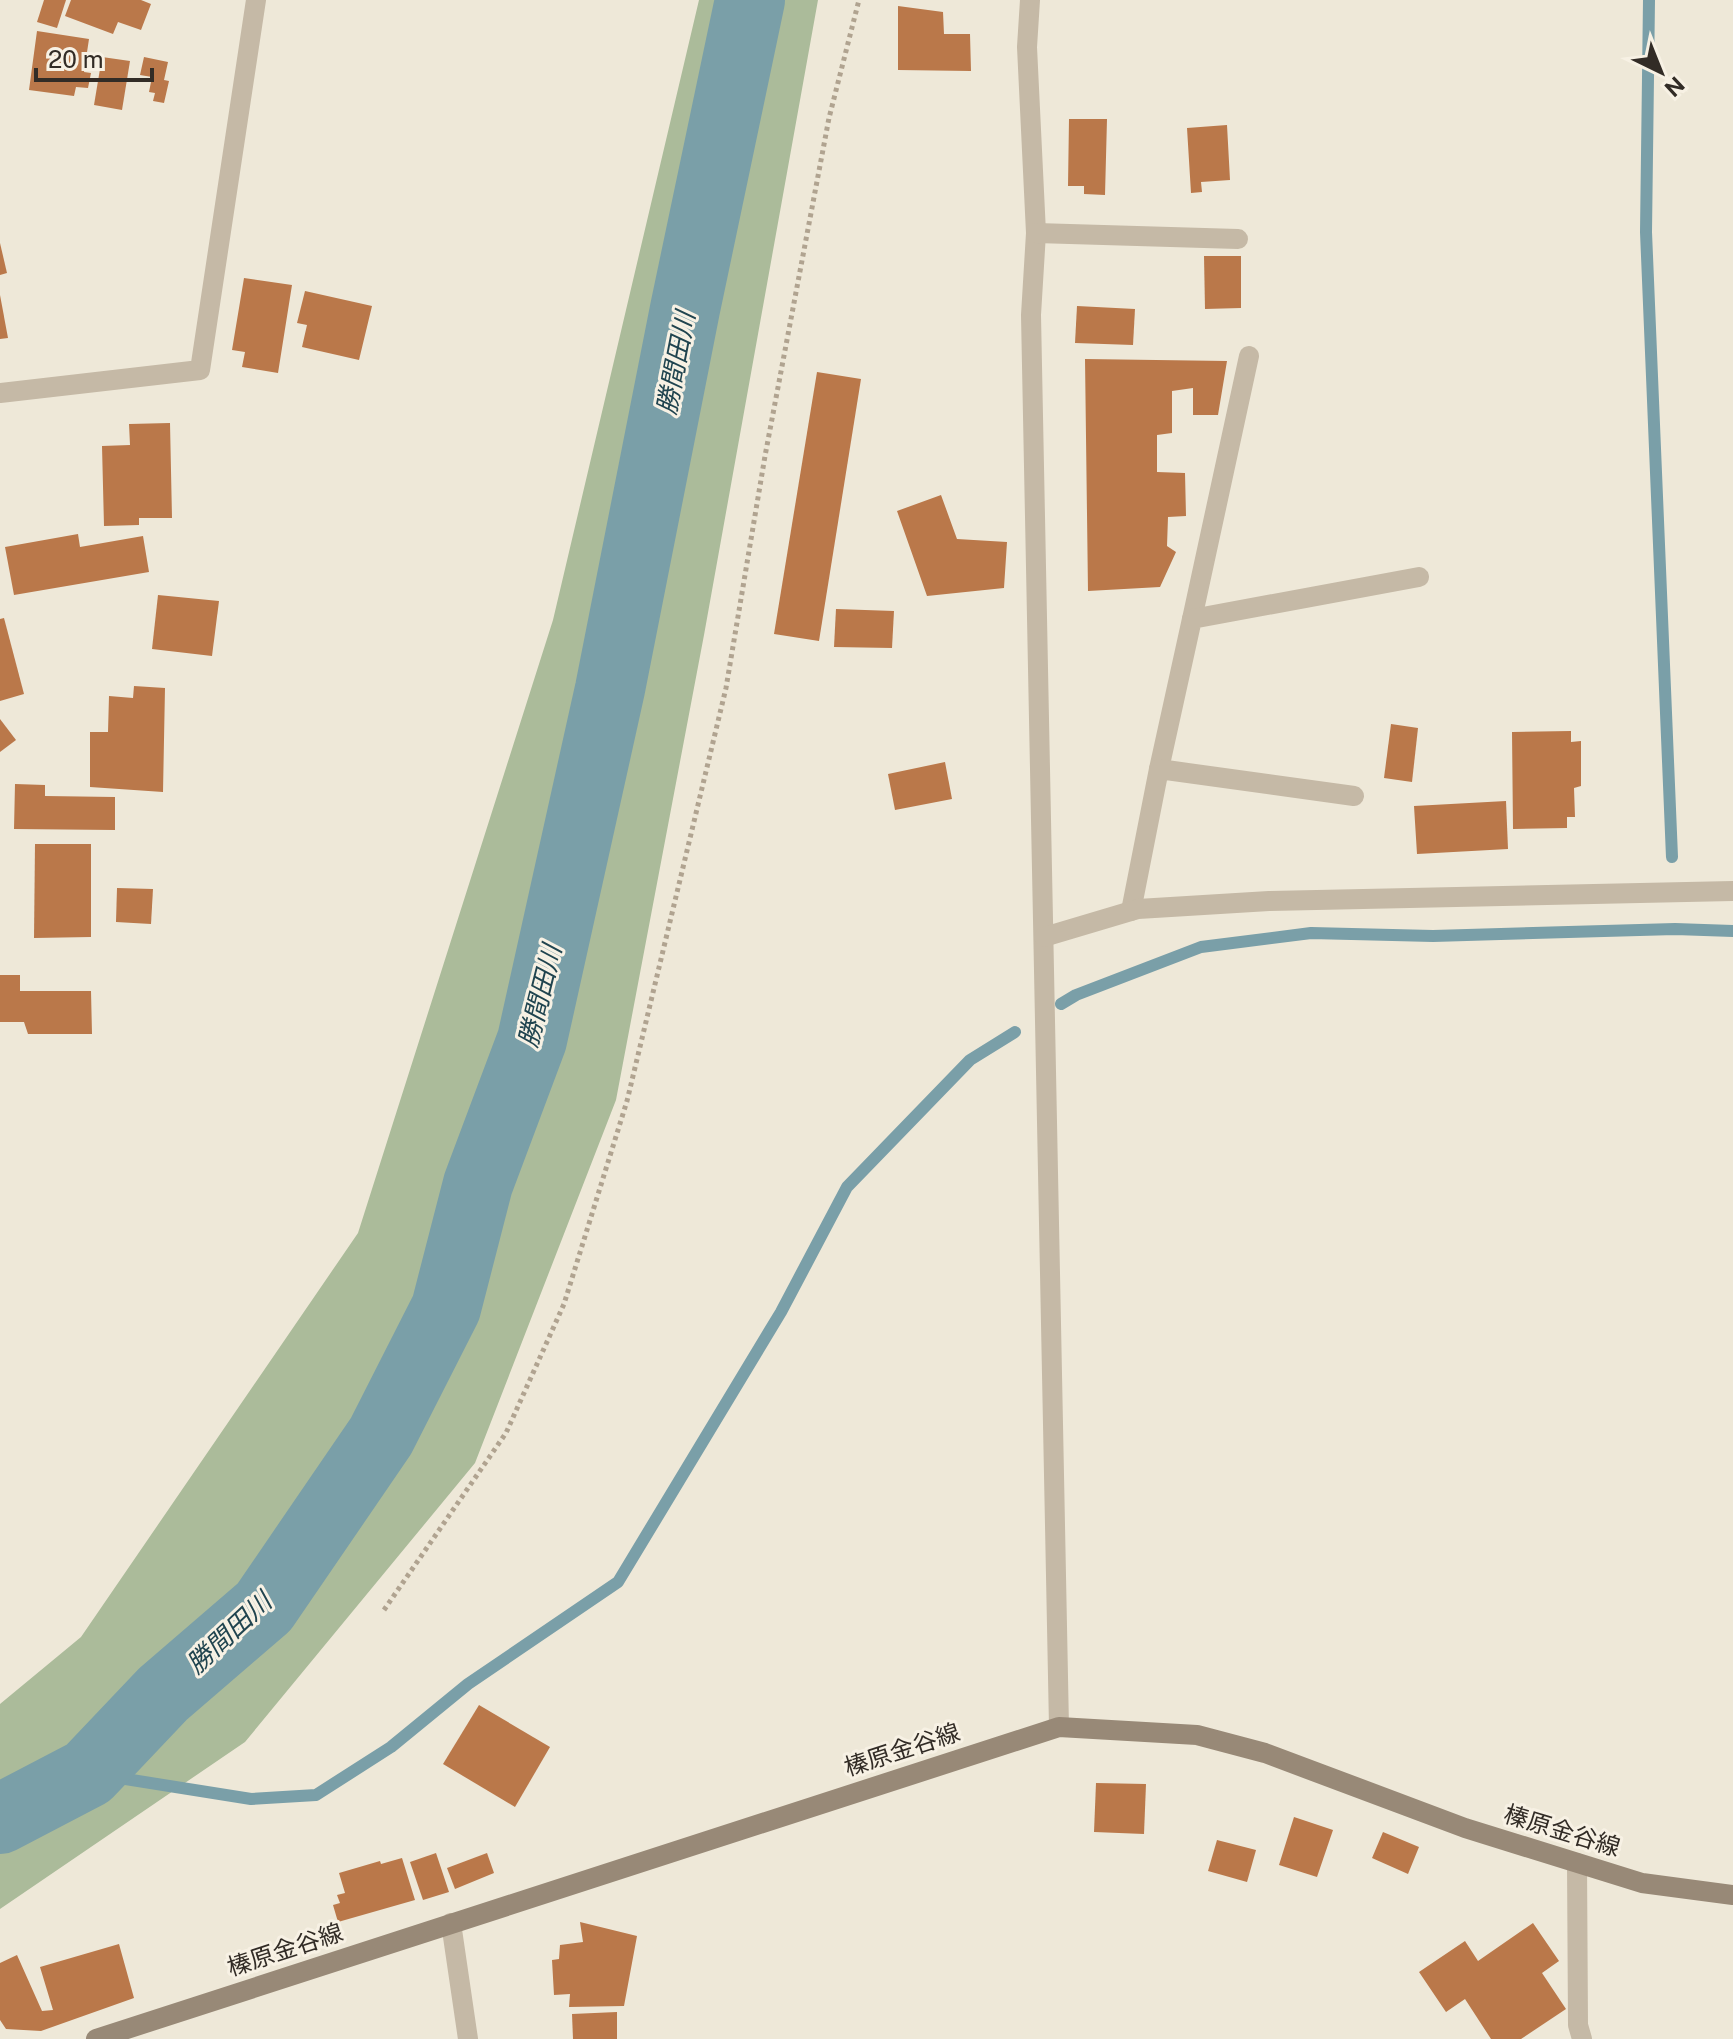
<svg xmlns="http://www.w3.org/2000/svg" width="1733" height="2039" viewBox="0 0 1733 2039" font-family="'Public Sans','Noto Sans JP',sans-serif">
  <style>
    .green { fill: #abbb9a }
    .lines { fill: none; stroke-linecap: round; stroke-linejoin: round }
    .stream { stroke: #7a9fa8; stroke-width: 12 }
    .river { stroke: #7a9fa8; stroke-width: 70 }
    .building { fill: #ba784a }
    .path { stroke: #b0a390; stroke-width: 5; stroke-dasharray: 4 4; stroke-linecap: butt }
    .service { stroke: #c5b9a6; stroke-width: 20 }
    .minor { stroke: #c5b9a6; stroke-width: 20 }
    .tertiary { stroke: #c5b9a6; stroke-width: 20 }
    .secondary { stroke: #988977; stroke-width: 20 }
    .labels { text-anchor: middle; stroke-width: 6; stroke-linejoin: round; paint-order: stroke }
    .street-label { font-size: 24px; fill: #322c26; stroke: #f7f1e4 }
    .water-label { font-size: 26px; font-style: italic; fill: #20444f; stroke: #f7f1e4 }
  </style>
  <rect width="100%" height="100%" fill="#eee8d8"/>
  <polygon class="green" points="699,0 818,0 704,635 616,1100 475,1463 245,1742 0,1909 0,1704 81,1637 358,1233 553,620"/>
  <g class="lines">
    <g class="stream">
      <polyline points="1649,0 1646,232 1672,857"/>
      <polyline points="1061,1004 1076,995 1201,947 1311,933 1433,936 1675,929 1733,931"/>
      <polyline points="88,1773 251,1799 316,1795 391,1747 468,1684 618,1582 781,1312 847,1187 970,1060 1015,1032"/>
    </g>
    <polyline class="river" points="0,1819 88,1773 163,1694 264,1607 381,1436 446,1308 478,1184 532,1040 610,689 685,309 750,0"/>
  </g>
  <g class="building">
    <polygon points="44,0 66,0 57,28 37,22"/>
    <polygon points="71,0 141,0 151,4 141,30 118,22 113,34 65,16"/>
    <polygon points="898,6 943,12 944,34 970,34 971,71 898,70"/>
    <polygon points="37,31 89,39 84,72 91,73 88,88 76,87 74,96 29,90"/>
    <polygon points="102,57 130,61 122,110 94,105"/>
    <polygon points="144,57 168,62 164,80 169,81 164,103 153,101 155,93 149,92 152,77 140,75"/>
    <polygon points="1069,119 1107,119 1105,195 1084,194 1084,186 1068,186"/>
    <polygon points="1227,125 1230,180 1201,182 1202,192 1191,193 1187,128"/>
    <polygon points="0,243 7,273 0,275"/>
    <polygon points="1204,256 1241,256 1241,308 1205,309"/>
    <polygon points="244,278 292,285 278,373 242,367 245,352 232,350"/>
    <polygon points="305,291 372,306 359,360 302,347 307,325 297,323"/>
    <polygon points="0,295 8,338 0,339"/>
    <polygon points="1077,306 1135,309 1133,345 1075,343"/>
    <polygon points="1085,359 1227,361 1218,415 1193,415 1193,388 1172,391 1172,433 1157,435 1157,472 1185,473 1186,516 1168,517 1167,546 1176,552 1160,587 1088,591"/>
    <polygon points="817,372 861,379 819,641 774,634"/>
    <polygon points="170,423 172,518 139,518 139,525 104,526 102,446 130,445 129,424"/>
    <polygon points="941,495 957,539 1007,542 1004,588 927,596 897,511"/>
    <polygon points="78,534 80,547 143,536 149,572 14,595 5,547"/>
    <polygon points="158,595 219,601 212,656 152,649"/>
    <polygon points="836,609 894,611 892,648 834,647"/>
    <polygon points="4,618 24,694 0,701 0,619"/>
    <polygon points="134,686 165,688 163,792 90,787 90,732 108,732 109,696 133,698"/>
    <polygon points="0,719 16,740 0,752"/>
    <polygon points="1391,724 1418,728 1412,782 1384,778"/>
    <polygon points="1571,731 1571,742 1581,741 1581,786 1574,788 1575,817 1567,817 1567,828 1513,829 1512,732"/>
    <polygon points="945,762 952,799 895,810 888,774"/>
    <polygon points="15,784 45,785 45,796 115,797 115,830 14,829"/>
    <polygon points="1506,801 1508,849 1417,854 1414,806"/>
    <polygon points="35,844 91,844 91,937 34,938"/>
    <polygon points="117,888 153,889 151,924 116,922"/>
    <polygon points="0,975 20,975 20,991 91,991 92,1034 28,1034 24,1022 0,1022"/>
    <polygon points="479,1705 550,1747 515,1807 443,1764"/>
    <polygon points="1096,1783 1146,1784 1144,1834 1094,1832"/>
    <polygon points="1294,1817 1333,1830 1317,1877 1279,1865"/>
    <polygon points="1383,1832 1419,1847 1408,1874 1372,1858"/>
    <polygon points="1217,1840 1256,1850 1247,1882 1208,1871"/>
    <polygon points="436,1853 449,1892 423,1900 410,1862"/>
    <polygon points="487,1853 494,1873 455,1889 447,1868"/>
    <polygon points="402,1858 415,1900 338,1922 333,1905 340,1903 337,1895 345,1893 339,1873 380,1861 381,1864"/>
    <polygon points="580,1922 637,1936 624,2006 569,2007 570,1994 554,1995 552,1960 559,1959 560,1945 583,1942"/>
    <polygon points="1533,1923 1559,1961 1542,1973 1566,2009 1521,2039 1491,2039 1465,1999 1446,2012 1419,1972 1465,1941 1478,1961"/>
    <polygon points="119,1944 134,1998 41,2031 6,2029 0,2020 0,1963 17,1955 42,2011 53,2010 40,1967"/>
    <polygon points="617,2012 617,2039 573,2039 572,2014"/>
  </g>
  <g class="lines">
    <polyline class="path" points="384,1610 506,1433 564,1304 627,1101 726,688 765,456 829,118 859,0"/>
    <polyline class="service" points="1577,1863 1578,2025 1582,2039"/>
    <g class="minor">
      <polyline points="1030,0 1027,47 1036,233 1031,315 1059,1727"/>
      <polyline points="1036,233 1238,239"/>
      <polyline points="0,393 200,370 256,0"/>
      <polyline points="1192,619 1249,356"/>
      <polyline points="1159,769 1192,619 1419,577"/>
      <polyline points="1131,911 1159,769 1354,796"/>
      <polyline points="1044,937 1138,909 1269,901 1733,891"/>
    </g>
    <polyline class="tertiary" points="451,1923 468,2039"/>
    <polyline class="secondary" points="96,2039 1059,1727 1197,1735 1265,1753 1465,1828 1642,1883 1733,1895"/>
  </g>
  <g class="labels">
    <g class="street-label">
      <text transform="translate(902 1750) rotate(-18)" y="8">榛原金谷線</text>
      <text transform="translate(1562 1831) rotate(17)" y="8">榛原金谷線</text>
      <text transform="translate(285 1950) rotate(-18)" y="8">榛原金谷線</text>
    </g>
    <g class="water-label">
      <text transform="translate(676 363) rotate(-79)" y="9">勝間田川</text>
      <text transform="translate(540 996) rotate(-76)" y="9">勝間田川</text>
      <text transform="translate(229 1633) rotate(-43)" y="9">勝間田川</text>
    </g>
  </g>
  <g transform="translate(1661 72) rotate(137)" stroke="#f7f1e4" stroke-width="6" paint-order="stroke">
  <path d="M0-6L14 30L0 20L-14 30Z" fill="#322c26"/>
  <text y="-12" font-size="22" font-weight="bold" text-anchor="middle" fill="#322c26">N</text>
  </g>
  <path d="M36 68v12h116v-12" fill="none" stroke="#322c26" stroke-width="4"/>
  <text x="48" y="68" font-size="24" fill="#322c26" stroke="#f7f1e4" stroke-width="6" paint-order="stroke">20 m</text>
</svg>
